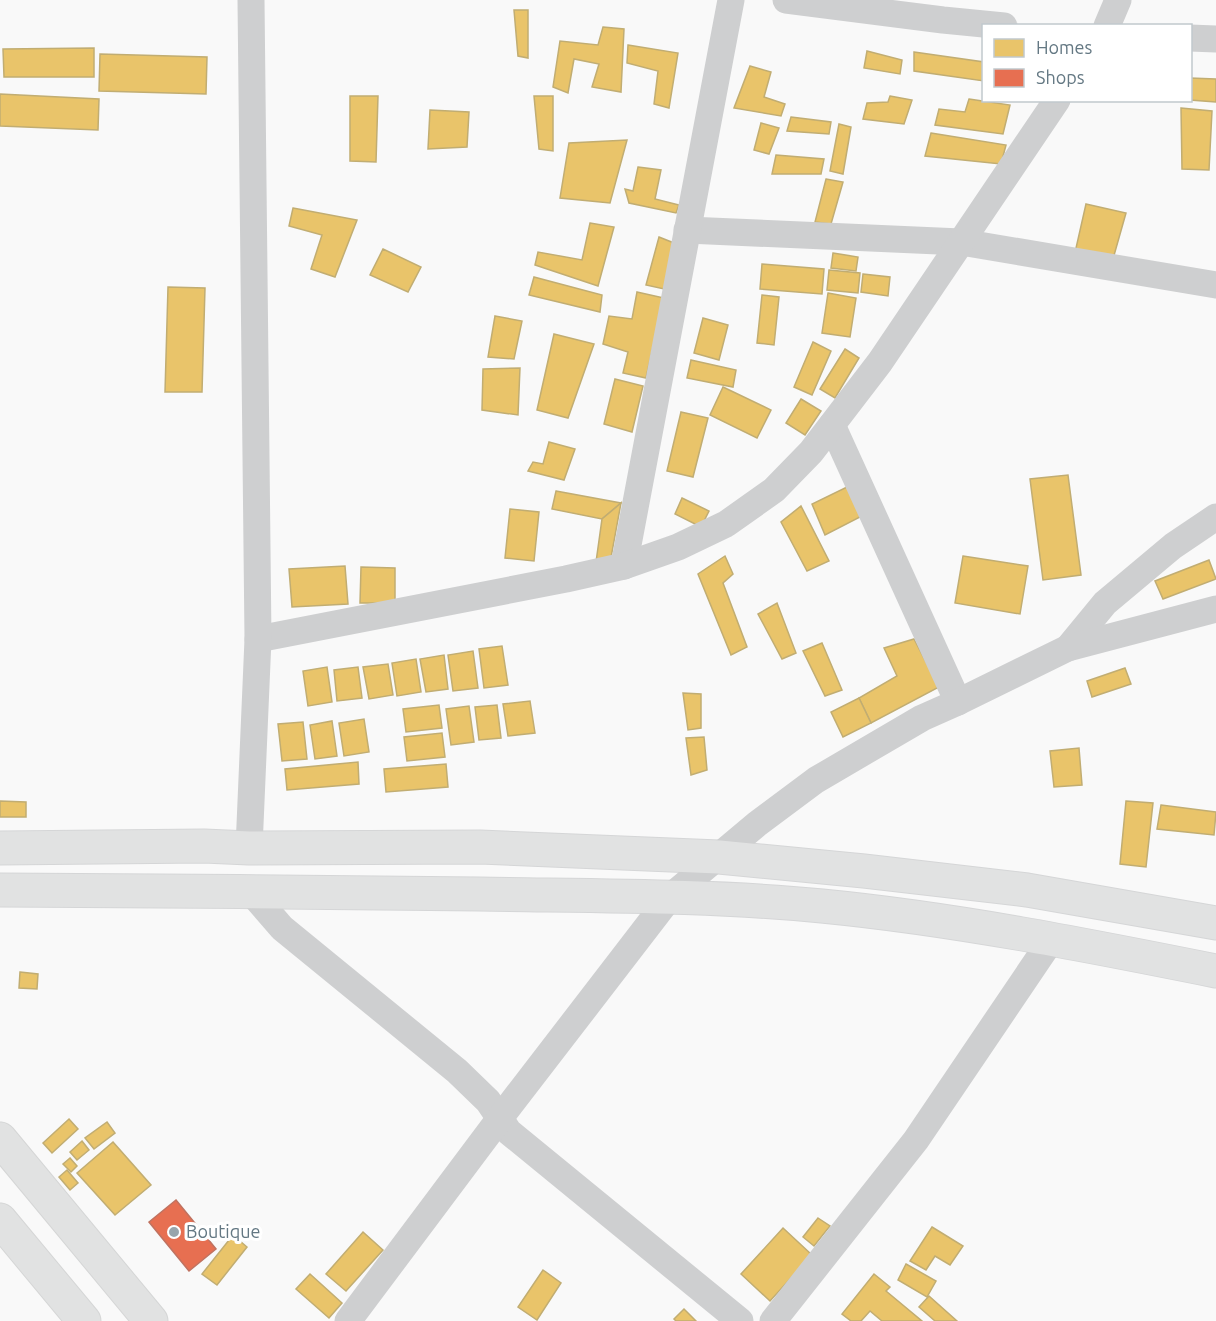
<svg xmlns="http://www.w3.org/2000/svg" width="1216" height="1321" viewBox="0 0 1216 1321" font-family="Ubuntu,sans-serif">
  <style>
    .homes { fill: #e9c46a; stroke: #c1ad72; stroke-width: 1.5 }
    .shops { fill: #e76f51; stroke: #c07260; stroke-width: 1.5 }
    .lines { fill: none; stroke-linecap: round; stroke-linejoin: round }
    .primary-casing { stroke: #d5d6d7; stroke-width: 35 }
    .highway-casing { stroke: #d5d6d6; stroke-width: 35 }
    .street { stroke: #cecfd0; stroke-width: 27 }
    .primary { stroke: #e1e2e2; stroke-width: 33 }
    .highway { stroke: #e1e2e2; stroke-width: 33 }
    .poi-dot { fill: #98a5ac; stroke: #fff; stroke-width: 2 }
    .labels { text-anchor: middle; stroke-width: 6; stroke-linejoin: round; paint-order: stroke }
    .poi-label { font-size: 18px; fill: #647883; stroke: #fff; text-anchor: start }
  </style>
  <rect width="100%" height="100%" fill="#f9f9f9"/>
  <g class="homes">
    <polygon points="514,10 528,10 528,58 518,56"/>
    <polygon points="603,27 624,29 621,92 592,87 599,64 574,59 568,93 553,87 560,41 598,45"/>
    <polygon points="628,45 678,53 669,108 654,104 658,71 627,63"/>
    <polygon points="94,48 94,77 4,77 3,49"/>
    <polygon points="867,51 902,60 900,74 864,68"/>
    <polygon points="914,52 984,62 984,81 914,71"/>
    <polygon points="100,54 207,57 206,94 99,91"/>
    <polygon points="750,66 771,72 764,97 785,104 781,116 734,108"/>
    <polygon points="1190,78 1216,79 1216,102 1190,100"/>
    <polygon points="0,94 99,99 98,130 0,126"/>
    <polygon points="350,96 378,96 376,162 350,161"/>
    <polygon points="534,96 553,96 553,151 539,149"/>
    <polygon points="890,96 912,100 904,124 863,119 867,103 888,102"/>
    <polygon points="969,99 1010,105 1003,134 935,125 939,109 965,112"/>
    <polygon points="1181,108 1212,111 1209,170 1182,169"/>
    <polygon points="430,110 469,112 467,147 428,149"/>
    <polygon points="791,117 831,122 829,134 787,131"/>
    <polygon points="761,123 779,128 769,154 754,150"/>
    <polygon points="839,124 851,127 843,174 830,171"/>
    <polygon points="931,133 1006,145 1001,164 925,156"/>
    <polygon points="627,140 610,203 560,198 569,143"/>
    <polygon points="776,155 824,159 821,174 772,174"/>
    <polygon points="638,167 661,170 655,199 679,205 676,213 629,203 625,189 633,191"/>
    <polygon points="826,179 843,182 831,224 815,222"/>
    <polygon points="1086,204 1126,213 1111,266 1074,257"/>
    <polygon points="293,208 357,220 335,277 311,269 322,235 289,226"/>
    <polygon points="590,223 614,227 598,286 535,265 538,252 582,260"/>
    <polygon points="659,237 684,247 664,289 646,285"/>
    <polygon points="383,249 421,267 408,292 370,275"/>
    <polygon points="833,253 858,257 856,271 831,268"/>
    <polygon points="762,264 824,269 822,294 760,289"/>
    <polygon points="829,270 860,273 858,293 827,290"/>
    <polygon points="863,274 890,277 888,296 861,292"/>
    <polygon points="534,277 602,295 600,312 529,295"/>
    <polygon points="168,287 205,288 202,392 165,392"/>
    <polygon points="637,292 664,298 646,378 623,373 628,352 603,344 609,316 632,319"/>
    <polygon points="828,293 856,298 850,337 822,333"/>
    <polygon points="762,295 779,297 774,345 757,343"/>
    <polygon points="495,316 522,321 514,359 488,357"/>
    <polygon points="703,318 728,325 719,360 694,353"/>
    <polygon points="554,334 594,344 568,418 537,410"/>
    <polygon points="813,342 831,351 812,395 794,387"/>
    <polygon points="845,349 859,358 835,398 820,389"/>
    <polygon points="691,360 736,370 733,387 687,378"/>
    <polygon points="520,368 518,415 482,410 483,369"/>
    <polygon points="615,379 643,386 632,432 604,424"/>
    <polygon points="723,387 771,410 757,438 710,415"/>
    <polygon points="801,399 821,411 805,435 786,423"/>
    <polygon points="681,412 708,418 693,477 667,471"/>
    <polygon points="549,442 575,449 564,480 528,471 533,462 543,464"/>
    <polygon points="1068,475 1081,575 1043,580 1030,479"/>
    <polygon points="847,487 862,516 825,535 812,504"/>
    <polygon points="556,491 621,503 602,519 552,509"/>
    <polygon points="682,498 709,511 701,527 675,514"/>
    <polygon points="621,503 610,563 596,562 602,519"/>
    <polygon points="801,506 829,561 807,571 781,522"/>
    <polygon points="510,509 539,512 534,561 505,558"/>
    <polygon points="725,556 733,574 723,583 747,647 731,655 698,574"/>
    <polygon points="963,556 1028,566 1020,614 955,603"/>
    <polygon points="1209,560 1216,579 1163,599 1155,581"/>
    <polygon points="345,566 348,604 292,607 289,569"/>
    <polygon points="361,567 395,568 395,603 360,603"/>
    <polygon points="777,603 796,653 782,659 758,614"/>
    <polygon points="914,639 939,687 871,723 859,698 897,676 884,648"/>
    <polygon points="822,643 842,690 825,696 803,651"/>
    <polygon points="502,646 508,685 484,688 479,649"/>
    <polygon points="473,651 478,688 453,691 448,655"/>
    <polygon points="444,655 448,689 426,692 420,659"/>
    <polygon points="416,659 421,692 397,696 392,663"/>
    <polygon points="388,664 393,695 369,699 363,667"/>
    <polygon points="327,667 332,702 308,706 303,671"/>
    <polygon points="358,667 362,698 337,701 334,670"/>
    <polygon points="1125,668 1131,684 1092,697 1087,681"/>
    <polygon points="683,693 701,694 701,728 688,730"/>
    <polygon points="859,698 871,723 843,737 831,712"/>
    <polygon points="530,701 535,733 508,736 503,704"/>
    <polygon points="439,705 442,728 406,732 403,709"/>
    <polygon points="497,705 501,738 479,740 475,707"/>
    <polygon points="469,706 474,742 451,745 446,709"/>
    <polygon points="364,719 369,752 344,756 339,723"/>
    <polygon points="332,721 337,756 315,759 310,725"/>
    <polygon points="303,722 307,759 282,761 278,724"/>
    <polygon points="442,733 445,757 407,761 404,737"/>
    <polygon points="704,737 707,770 691,775 686,738"/>
    <polygon points="1079,748 1082,785 1054,787 1050,751"/>
    <polygon points="358,762 359,784 287,790 285,769"/>
    <polygon points="446,764 448,787 386,792 384,769"/>
    <polygon points="0,801 26,802 26,817 0,817"/>
    <polygon points="1126,801 1153,803 1146,867 1120,864"/>
    <polygon points="1161,805 1216,812 1214,835 1157,829"/>
    <polygon points="20,972 38,974 37,989 19,988"/>
    <polygon points="69,1119 78,1129 52,1153 43,1143"/>
    <polygon points="107,1122 115,1133 94,1149 85,1138"/>
    <polygon points="82,1141 89,1150 77,1160 70,1152"/>
    <polygon points="113,1142 151,1185 115,1215 77,1173"/>
    <polygon points="70,1158 77,1166 71,1172 63,1164"/>
    <polygon points="67,1170 78,1183 70,1190 59,1177"/>
    <polygon points="818,1218 830,1226 814,1246 803,1237"/>
    <polygon points="932,1227 963,1246 950,1265 935,1256 926,1270 910,1261"/>
    <polygon points="783,1228 812,1255 770,1301 741,1274"/>
    <polygon points="363,1232 383,1250 346,1291 326,1274"/>
    <polygon points="233,1235 247,1247 217,1285 202,1274"/>
    <polygon points="906,1264 936,1281 927,1297 898,1280"/>
    <polygon points="543,1270 561,1283 537,1320 518,1307"/>
    <polygon points="310,1274 342,1303 329,1318 296,1289"/>
    <polygon points="874,1274 890,1287 886,1291 922,1321 882,1321 870,1311 861,1321 851,1321 842,1314"/>
    <polygon points="929,1296 957,1321 935,1321 919,1307"/>
    <polygon points="684,1309 696,1321 676,1321 674,1319"/>
  </g>
  <polygon class="shops" points="176,1200 216,1249 189,1271 149,1222"/>
  <g class="lines">
    <g class="primary-casing">
      <g id="primary">
        <polyline points="0,848 204,846 249,848 480,847 719,857 864,871 1027,890 1216,923"/>
        <path d="M0 890C160 891 319 892 479 894 593 896 708 895 822 906 955 919 1086 945 1216 971"/>
      </g>
    </g>
    <g class="highway-casing">
      <g id="highway">
        <polyline points="0,1139 151,1321"/>
        <polyline points="0,1220 84,1321"/>
      </g>
    </g>
    <g class="street">
      <polyline points="786,0 943,20 1004,26"/>
      <polyline points="1107,26 1118,0"/>
      <polyline points="1190,38 1216,39"/>
      <polyline points="687,230 961,242 1216,285"/>
      <polyline points="832,425 958,702"/>
      <polyline points="624,566 731,0"/>
      <polyline points="258,639 566,579 624,566 678,547 726,524 774,490 811,452 880,362 1057,100"/>
      <polyline points="1068,648 1105,603 1173,546 1216,517"/>
      <polyline points="249,848 258,639 251,0"/>
      <polyline points="250,891 282,928 457,1071 488,1101 509,1132 740,1321"/>
      <polyline points="348,1321 500,1118 670,897 757,824 816,780 922,718 958,702 1068,648 1216,609"/>
      <polyline points="773,1321 916,1140 1052,939"/>
    </g>
    <use href="#primary" class="primary"/>
    <use href="#highway" class="highway"/>
  </g>
  <circle class="poi-dot" cx="174" cy="1232" r="6"/>
  <g class="labels">
    <g class="poi-label">
      <text x="186" y="1238">Boutique</text>
    </g>
  </g>
  <rect x="982" y="24" width="210" height="78" fill="#ffffff" stroke="#c1c9cd" stroke-width="1.5"/>
  <rect x="994" y="39" width="30" height="18" fill="#e9c46a" stroke="#c1c9cd" stroke-width="1.5"/>
  <text x="1036" y="54" font-size="18" fill="#647883">Homes</text>
  <rect x="994" y="69" width="30" height="18" fill="#e76f51" stroke="#c1c9cd" stroke-width="1.5"/>
  <text x="1036" y="84" font-size="18" fill="#647883">Shops</text>
</svg>
